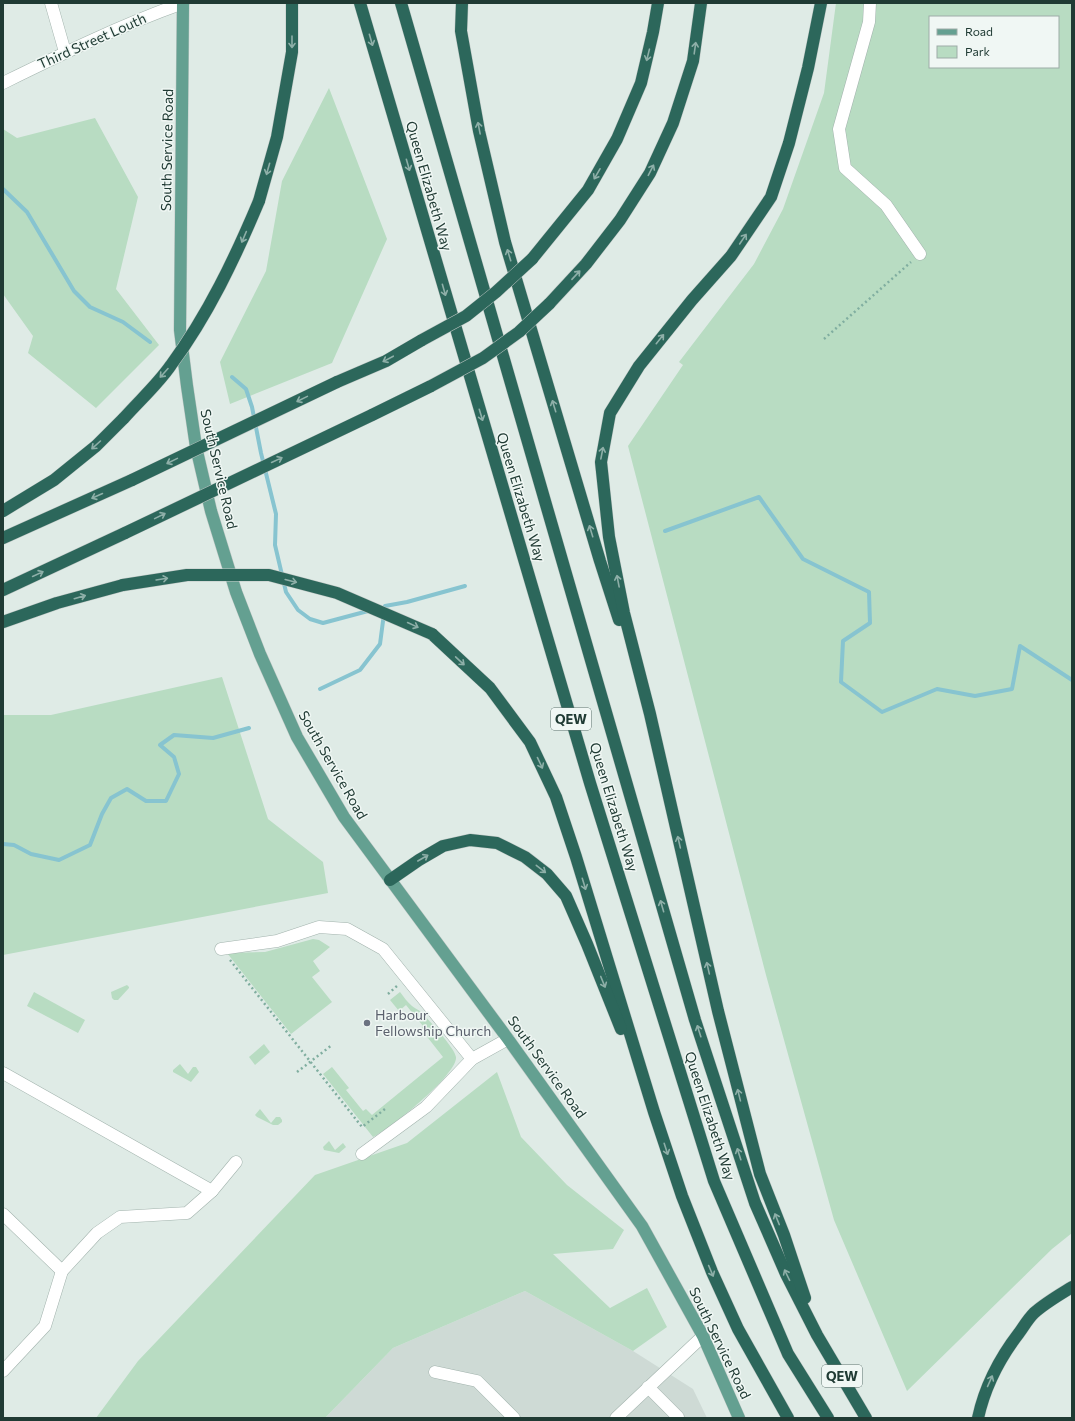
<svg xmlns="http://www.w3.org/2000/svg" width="1075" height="1421" viewBox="0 0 1075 1421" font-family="Commissioner,sans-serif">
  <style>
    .built { fill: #cedad5 }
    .green { fill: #b8dcc2; fill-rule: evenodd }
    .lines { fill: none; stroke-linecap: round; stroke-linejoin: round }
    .stream { stroke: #87c4d0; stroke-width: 4 }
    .minor-casing { stroke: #a2b3ad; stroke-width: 13 }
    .major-casing { stroke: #c1c8c6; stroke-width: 13 }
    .highway-casing { stroke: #c1c8c6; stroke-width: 13 }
    .path { stroke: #80aea0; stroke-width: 2.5; stroke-dasharray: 2 3; stroke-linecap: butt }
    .minor { stroke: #fff; stroke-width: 12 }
    .major { stroke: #64a091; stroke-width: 12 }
    .highway { stroke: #2c675b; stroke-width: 12 }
    .highway-bridge-casing { stroke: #c1c8c6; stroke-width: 13; stroke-linecap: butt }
    .highway-bridge { stroke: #2c675b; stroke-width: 12 }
    .oneway { stroke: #8eafa8 }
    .worship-dot { fill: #6b7280; stroke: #f0f7f4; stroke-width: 1.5 }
    .labels { text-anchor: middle; stroke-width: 3; stroke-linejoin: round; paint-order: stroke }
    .shield { fill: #f0f7f4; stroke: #5e736e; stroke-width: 1 }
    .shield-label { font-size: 13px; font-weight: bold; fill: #203b34 }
    .street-label { font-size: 14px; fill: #203b34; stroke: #f0f7f4 }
    .worship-label { font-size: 14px; fill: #5b616d; stroke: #f0f7f4; text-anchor: start }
  </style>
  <rect width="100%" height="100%" fill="#dfebe6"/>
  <polygon class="built" points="525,1291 633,1351 693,1389 707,1418 325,1418 393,1348"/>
  <g class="green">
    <path d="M836 3H1072V1233L1052 1249 907 1391 834 1220 766 975 628 446 683 365 679 362 754 264 783 209 824 93ZM930 17H1058V67H930Z"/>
    <polygon points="329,88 387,239 332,363 230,404 220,362 266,271 282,181"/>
    <polygon points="95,118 138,197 116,289 159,345 96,408 28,353 33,336 3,294 3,129 17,138"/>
    <polygon points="222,677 268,819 323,862 328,893 3,955 3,715 51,715"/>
    <polygon points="313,939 319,940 330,947 313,961 320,971 312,977 332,1002 291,1034 227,953 265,952"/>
    <polygon points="127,985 129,987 129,988 118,1000 114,1000 112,998 111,992"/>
    <polygon points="34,992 85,1020 78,1033 27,1006"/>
    <path d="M400 992C404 997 407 1002 412 1006 414 1008 417 1009 420 1011 427 1018 455 1048 456 1057 458 1074 389 1130 373 1137L323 1074 332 1067 349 1088 346 1090 363 1111 366 1109 372 1115 443 1057 421 1029 423 1026 406 1005 399 1011 390 1000Z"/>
    <polygon points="264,1044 270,1052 255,1065 249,1057"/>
    <polygon points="180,1064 188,1074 193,1067 196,1067 199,1072 191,1082 173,1072 173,1070"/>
    <polygon points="497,1072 521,1137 567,1185 624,1230 613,1249 553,1254 610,1308 647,1288 667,1327 633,1351 525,1291 393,1348 325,1418 96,1418 138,1361 315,1175 407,1143"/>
    <polygon points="260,1109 271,1123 276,1117 280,1117 282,1120 282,1122 278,1125 273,1125 257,1117 255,1115"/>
    <polygon points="329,1141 335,1150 343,1143 346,1147 339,1153 324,1150 323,1147"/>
  </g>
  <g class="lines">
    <g class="stream">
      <polyline points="3,189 27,212 74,291 90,307 123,322 150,342"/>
      <polyline points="232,377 246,389 252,407 261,453 276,514 275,545 286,592 298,610 310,619 323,623 368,611"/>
      <polyline points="665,531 759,497 803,559 869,592 870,623 843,641 841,682 882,712 937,689 975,696 1012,689 1020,646 1072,680"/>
      <polyline points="320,689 360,670 380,644 385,606 407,602 465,586"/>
      <polyline points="3,844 14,845 31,854 59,860 90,845 102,814 111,798 127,789 146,801 166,801 179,774 174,757 160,745 174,735 213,738 249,728"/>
    </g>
    <g class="minor-casing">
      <g id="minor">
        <polyline points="51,3 65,52"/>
        <polyline points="870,3 869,22 839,129 845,168 886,205 920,254"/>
        <path d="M3 83C62 54 121 25 183 3"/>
        <polyline points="221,949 277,941 319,927 347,929 383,949 472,1059"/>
        <polyline points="3,1073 212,1191"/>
        <polyline points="362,1154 426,1107 472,1059 508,1039"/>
        <polyline points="3,1214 62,1271"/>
        <polyline points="3,1371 45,1326 62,1271 97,1233 120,1217 187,1213 212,1191 236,1162"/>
        <polyline points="435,1372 477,1381 514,1418"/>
        <polyline points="648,1387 678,1417 677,1418"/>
        <polyline points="616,1418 703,1336"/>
      </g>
    </g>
    <g class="major-casing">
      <polyline id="major" points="183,3 180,330 187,386 196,447 211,511 236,592 260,654 297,737 344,817 508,1039 642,1226 703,1336 739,1418"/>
    </g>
    <g class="highway-casing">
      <g id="highway">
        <polyline points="360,3 590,783 714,1181 788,1354 828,1418"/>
        <polyline points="401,3 695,1020 755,1203 786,1274 817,1335 866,1418"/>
        <polyline points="462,3 461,31 479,131 505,242 600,561 619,620"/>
        <polyline points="259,201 277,137 292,52 292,3"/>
        <polyline points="532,259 588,190 617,139 641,83 653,32 658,3"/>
        <polyline points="549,304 586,264 620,220 650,173 673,123 693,61 701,3"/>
        <polyline points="337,382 386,361 422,340"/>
        <polyline points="372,415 431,386"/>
        <polyline points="3,511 54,480 96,446 124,418"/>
        <polyline points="3,538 132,480"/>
        <polyline points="3,590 125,533"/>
        <polyline points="3,622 57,603 123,585"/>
        <polyline points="432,634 490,688 530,742 556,797 576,857 654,1112 682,1196 712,1272 738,1329 788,1418"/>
        <polyline points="390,880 419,860 443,846 470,840 497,843 525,857 547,874 566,896 587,944 621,1029"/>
        <polyline points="805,1298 784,1235 760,1174 718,1011 650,714 624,613 609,537 601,462 610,413 639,366 692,300 731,256 771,197 789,143 808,68 821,3"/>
        <path d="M978 1418C985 1386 999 1359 1019 1333 1024 1326 1028 1319 1034 1313 1045 1303 1059 1295 1072 1287"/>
      </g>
    </g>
    <g class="path">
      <polyline points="824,339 911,262"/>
      <polyline points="230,960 362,1127 385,1109 383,1107"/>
      <polyline points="388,994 398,985"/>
      <polyline points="297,1072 332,1045"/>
    </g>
    <use href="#minor" class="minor"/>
    <use href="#major" class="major"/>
    <use href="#highway" class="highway"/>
    <g class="highway-bridge-casing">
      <g id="highway-bridge">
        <polyline points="422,340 466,316 496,292 532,259"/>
        <polyline points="431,386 483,358 519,332 549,304"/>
        <path d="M124 418C140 400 158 384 171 365 208 315 235 258 259 201"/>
        <polyline points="132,480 337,382"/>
        <polyline points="125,533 372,415"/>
        <polyline points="123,585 187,575 269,575 337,593 432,634"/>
      </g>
    </g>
    <use href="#highway-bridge" class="highway-bridge"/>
  </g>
  <defs><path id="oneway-shaft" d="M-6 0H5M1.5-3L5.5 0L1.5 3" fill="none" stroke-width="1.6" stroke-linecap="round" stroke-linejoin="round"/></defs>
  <g class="oneway">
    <use href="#oneway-shaft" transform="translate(371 40) rotate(74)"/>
    <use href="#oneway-shaft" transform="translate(292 42) rotate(90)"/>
    <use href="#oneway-shaft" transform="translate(695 48) rotate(-82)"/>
    <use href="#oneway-shaft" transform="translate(648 55) rotate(104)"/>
    <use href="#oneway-shaft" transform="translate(479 128) rotate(-101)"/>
    <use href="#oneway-shaft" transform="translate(408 165) rotate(74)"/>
    <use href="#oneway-shaft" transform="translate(268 169) rotate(106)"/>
    <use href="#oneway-shaft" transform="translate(651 170) rotate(-63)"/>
    <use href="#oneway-shaft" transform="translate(597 174) rotate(120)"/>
    <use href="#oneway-shaft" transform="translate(244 237) rotate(113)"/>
    <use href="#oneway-shaft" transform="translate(743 239) rotate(-56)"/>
    <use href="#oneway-shaft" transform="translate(509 255) rotate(-107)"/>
    <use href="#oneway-shaft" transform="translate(576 275) rotate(-47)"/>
    <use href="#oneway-shaft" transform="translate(444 290) rotate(74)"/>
    <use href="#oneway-shaft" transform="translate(660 339) rotate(-51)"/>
    <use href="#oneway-shaft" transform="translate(388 359) rotate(152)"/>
    <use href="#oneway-shaft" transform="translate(164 373) rotate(132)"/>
    <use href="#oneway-shaft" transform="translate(302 399) rotate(154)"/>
    <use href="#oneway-shaft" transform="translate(554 406) rotate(-107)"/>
    <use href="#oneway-shaft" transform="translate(481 415) rotate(73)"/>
    <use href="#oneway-shaft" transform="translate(96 445) rotate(138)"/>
    <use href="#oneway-shaft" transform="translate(602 453) rotate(-79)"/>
    <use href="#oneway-shaft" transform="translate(277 460) rotate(-25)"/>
    <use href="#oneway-shaft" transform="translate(172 461) rotate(154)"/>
    <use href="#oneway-shaft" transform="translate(97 496) rotate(156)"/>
    <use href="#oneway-shaft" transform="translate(160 516) rotate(-26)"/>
    <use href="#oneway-shaft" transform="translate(591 531) rotate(-107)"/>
    <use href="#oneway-shaft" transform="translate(38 574) rotate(-25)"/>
    <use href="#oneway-shaft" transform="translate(162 579) rotate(-9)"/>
    <use href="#oneway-shaft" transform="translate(291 581) rotate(14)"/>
    <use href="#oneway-shaft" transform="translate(618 581) rotate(-101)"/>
    <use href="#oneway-shaft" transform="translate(80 597) rotate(-16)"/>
    <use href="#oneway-shaft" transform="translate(413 625) rotate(25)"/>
    <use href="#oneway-shaft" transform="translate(460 661) rotate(43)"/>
    <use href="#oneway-shaft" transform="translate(540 763) rotate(65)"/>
    <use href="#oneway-shaft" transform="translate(679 842) rotate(-103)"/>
    <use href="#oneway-shaft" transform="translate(423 858) rotate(-30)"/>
    <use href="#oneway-shaft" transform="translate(541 869) rotate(38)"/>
    <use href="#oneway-shaft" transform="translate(584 884) rotate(73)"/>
    <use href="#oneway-shaft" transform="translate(662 906) rotate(-106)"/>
    <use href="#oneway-shaft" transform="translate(708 968) rotate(-103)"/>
    <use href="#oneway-shaft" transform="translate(603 982) rotate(68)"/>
    <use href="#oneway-shaft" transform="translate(699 1031) rotate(-108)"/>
    <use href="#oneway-shaft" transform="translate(739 1095) rotate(-104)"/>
    <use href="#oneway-shaft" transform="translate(666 1149) rotate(72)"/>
    <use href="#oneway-shaft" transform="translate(739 1154) rotate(-108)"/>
    <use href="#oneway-shaft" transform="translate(777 1219) rotate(-112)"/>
    <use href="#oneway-shaft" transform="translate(711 1271) rotate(67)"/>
    <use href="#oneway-shaft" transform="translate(787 1275) rotate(-116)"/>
    <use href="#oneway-shaft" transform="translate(990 1381) rotate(-66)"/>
  </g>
  <circle class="worship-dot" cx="367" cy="1023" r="4"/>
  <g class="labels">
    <g class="shield">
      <rect x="551" y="708" width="40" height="22" rx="3"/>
      <rect x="822" y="1365" width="40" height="22" rx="3"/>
    </g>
    <g class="shield-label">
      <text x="571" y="724">QEW</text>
      <text x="842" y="1381">QEW</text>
    </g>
    <g class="street-label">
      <text transform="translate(92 41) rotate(-24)" y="5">Third Street Louth</text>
      <text transform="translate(167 150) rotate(-89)" y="5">South Service Road</text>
      <text transform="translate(429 186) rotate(74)" y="5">Queen Elizabeth Way</text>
      <text transform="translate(219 469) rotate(77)" y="5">South Service Road</text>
      <text transform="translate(521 497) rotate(73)" y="5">Queen Elizabeth Way</text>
      <text transform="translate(333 765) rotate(60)" y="5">South Service Road</text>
      <text transform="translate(614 807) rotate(73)" y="5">Queen Elizabeth Way</text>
      <text transform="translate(547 1067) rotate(54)" y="5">South Service Road</text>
      <text transform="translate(710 1116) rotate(72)" y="5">Queen Elizabeth Way</text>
      <text transform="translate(720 1343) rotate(64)" y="5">South Service Road</text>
    </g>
    <g class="worship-label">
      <text x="375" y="1020">Harbour<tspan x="375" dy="16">Fellowship Church</tspan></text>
    </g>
  </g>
  <rect width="1075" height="1421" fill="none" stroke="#203b34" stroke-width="8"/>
  <rect x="929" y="16" width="130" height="52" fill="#f0f7f4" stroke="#9daca7"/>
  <rect x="937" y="29" width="20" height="6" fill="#64a091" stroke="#9daca7"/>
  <text x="965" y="36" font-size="12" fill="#203b34">Road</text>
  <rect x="937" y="46" width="20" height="12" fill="#b8dcc2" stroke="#9daca7"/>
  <text x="965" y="56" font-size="12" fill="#203b34">Park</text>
</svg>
